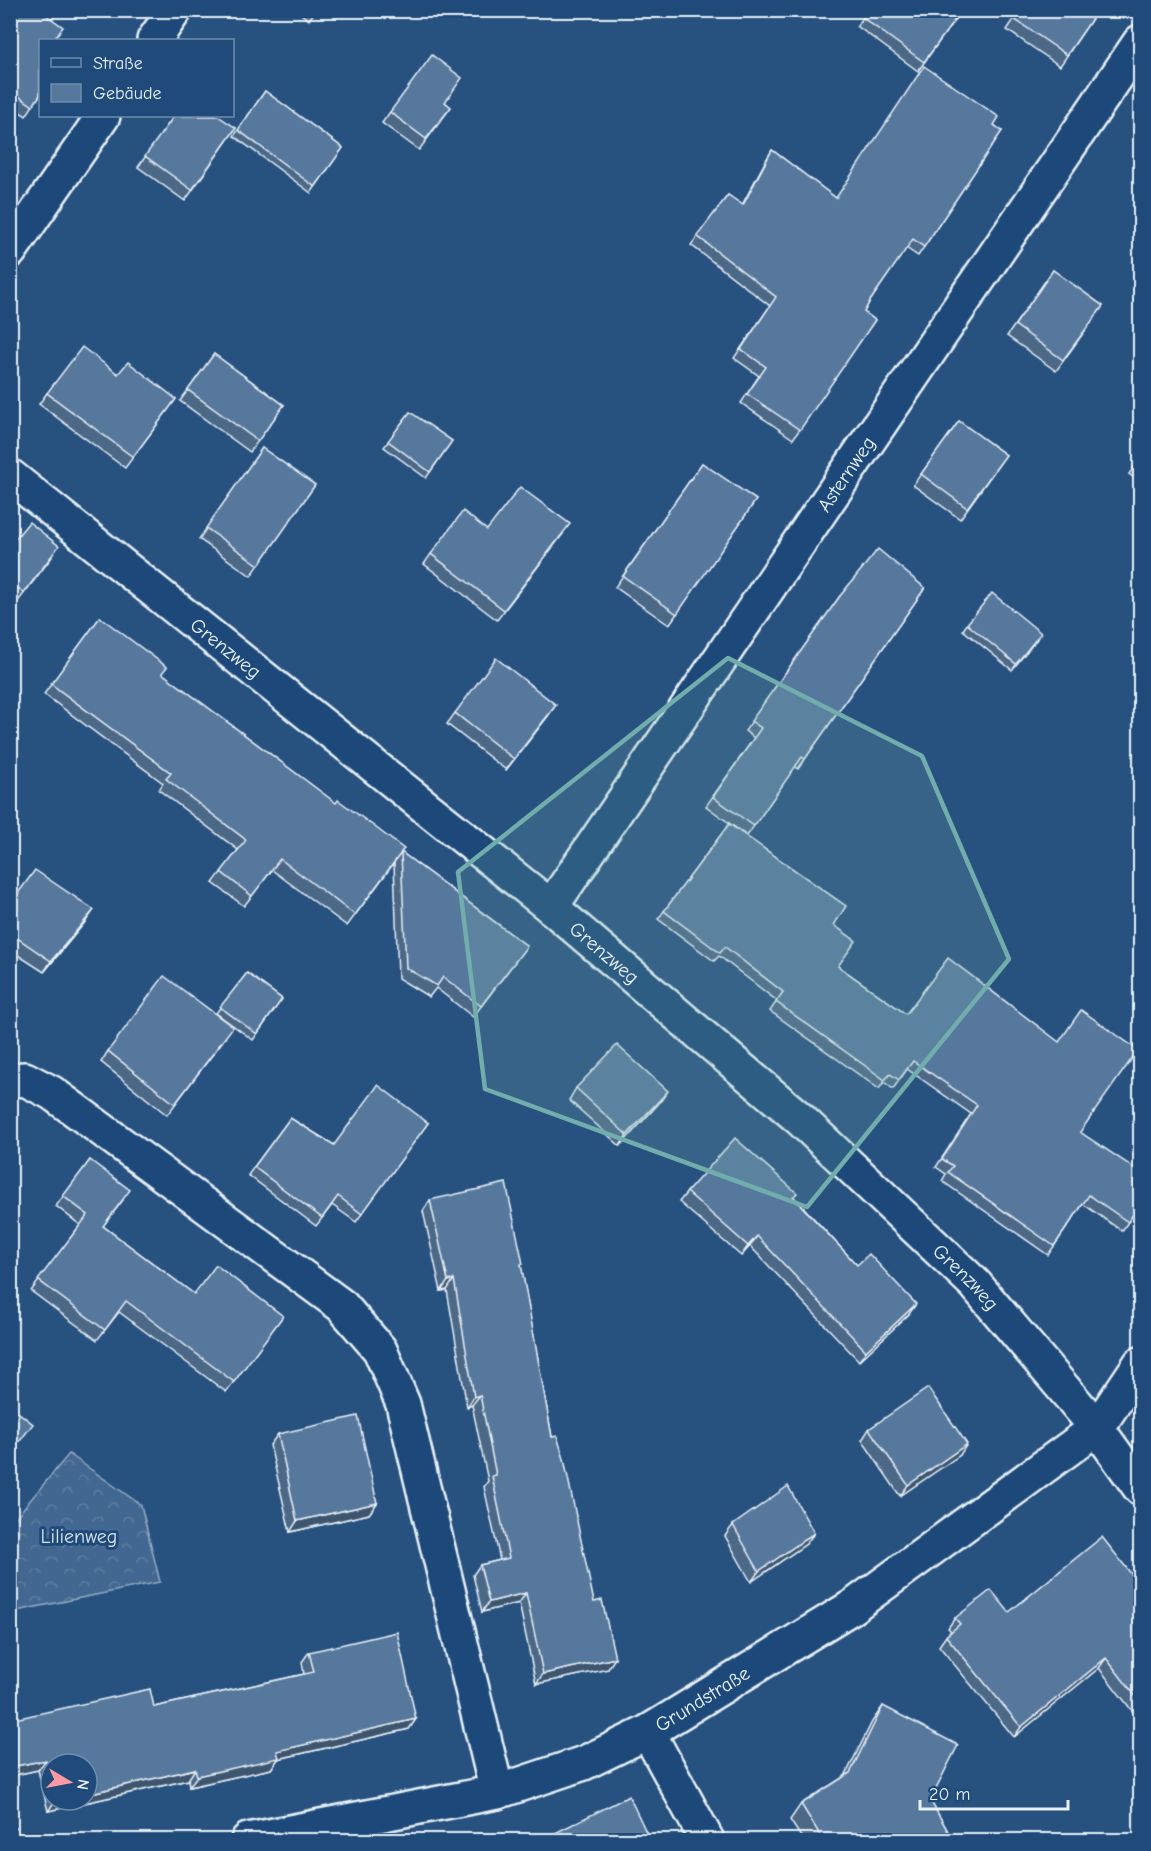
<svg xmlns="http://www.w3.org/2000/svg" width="1151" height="1851" viewBox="0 0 1151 1851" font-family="'Comic Neue',sans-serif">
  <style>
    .forest { fill: url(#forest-crowns); stroke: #96acc4; stroke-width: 1.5 }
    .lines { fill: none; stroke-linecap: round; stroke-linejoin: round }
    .minor-casing { stroke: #e8f1f8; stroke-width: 38 }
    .path { stroke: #e8f1f8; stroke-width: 4; stroke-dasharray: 1.5 4.5; stroke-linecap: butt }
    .minor { stroke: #1f4a7a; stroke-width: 33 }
    .wall { fill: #4b6787; stroke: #e8f1f8; stroke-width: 1.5; fill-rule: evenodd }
    .shaded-wall { fill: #3d546e; stroke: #e8f1f8; stroke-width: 1.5 }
    .building { fill: #57789d; stroke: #e8f1f8; stroke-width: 1.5 }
    .marked { fill: #71adac; fill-opacity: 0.2; stroke: #71adac; stroke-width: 4.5; stroke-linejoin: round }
    .labels { text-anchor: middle; stroke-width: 6; stroke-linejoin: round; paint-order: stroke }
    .street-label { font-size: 20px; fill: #e8f1f8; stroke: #1f4a7a }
    .park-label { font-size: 20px; fill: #d8e3ee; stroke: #1f4a7a }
  </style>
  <defs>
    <pattern id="forest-crowns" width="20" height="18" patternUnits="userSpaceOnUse" patternTransform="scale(1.5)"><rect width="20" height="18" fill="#436891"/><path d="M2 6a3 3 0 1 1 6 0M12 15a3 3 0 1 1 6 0" fill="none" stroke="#5e7ea1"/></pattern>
  </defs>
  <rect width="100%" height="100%" fill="#27517f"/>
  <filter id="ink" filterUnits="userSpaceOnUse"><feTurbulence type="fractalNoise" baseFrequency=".0167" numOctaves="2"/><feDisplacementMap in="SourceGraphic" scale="12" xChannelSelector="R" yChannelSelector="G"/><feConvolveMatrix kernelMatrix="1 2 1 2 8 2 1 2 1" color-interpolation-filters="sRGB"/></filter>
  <g filter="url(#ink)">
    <polygon class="forest" points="69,1454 141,1505 160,1582 11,1612 11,1523"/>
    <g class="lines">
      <g class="minor-casing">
        <g id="minor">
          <polyline points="154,40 175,10"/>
          <polyline points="10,251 103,116"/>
          <path id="s1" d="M10 476 551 907 800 1119 975 1284 1097 1428 1140 1488"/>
          <path id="s2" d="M551 907 1140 42"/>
          <polyline points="10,1080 25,1079 52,1093 342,1306 380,1350 403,1404 497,1792"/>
          <polyline points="648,1732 707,1840"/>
          <path id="s3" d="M248 1840 497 1792 584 1763 648 1732 852 1607 1097 1428 1140 1364"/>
        </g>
      </g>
      <polyline class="path" points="10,1804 18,1840"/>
      <use href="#minor" class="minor"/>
    </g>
    <g class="wall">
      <polygon points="10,10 55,39 40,95 26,116 10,105"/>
      <polygon points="296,10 316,10 309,20"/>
      <polygon points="868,10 962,10 918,71 857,26"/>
      <polygon points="1020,10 1098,10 1060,66 1007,30"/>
      <polygon points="265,91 343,148 311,193 234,136"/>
      <polygon points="445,102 451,107 419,150 382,123 390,112"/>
      <polygon points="174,116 236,128 185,201 138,167"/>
      <polygon points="994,125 1002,131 918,256 906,248 870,301 864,312 875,320 793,439 741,403 759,376 734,358 770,306 691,245 728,195 742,205 766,160 772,150 836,198"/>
      <polygon points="1053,270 1103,306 1056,371 1007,336"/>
      <polygon points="214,354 284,405 250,452 180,401"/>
      <polygon points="118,374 176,399 125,468 39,404 47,393"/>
      <polygon points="410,412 452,441 426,478 384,447"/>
      <polygon points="959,421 1006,455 960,519 913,485"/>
      <polygon points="262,448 315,485 251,576 199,539"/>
      <polygon points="1140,458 1140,482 1129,474"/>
      <polygon points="702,463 756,500 669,625 615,587"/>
      <polygon points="487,530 563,534 497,620 424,564 431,554"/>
      <polygon points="10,545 52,557 16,604 10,600"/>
      <polygon points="925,588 798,769 795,766 747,836 706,806 754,738 745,731 840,596"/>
      <polygon points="100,617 162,674 527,946 473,1017 436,988 429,997 398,978 394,863 347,926 272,870 244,906 213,883 238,850 159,790 163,783 44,694"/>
      <polygon points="967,624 1037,639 1012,670 963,630"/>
      <polygon points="455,713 548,716 506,770 447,724"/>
      <polygon points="729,824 834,925 838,966 906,1014 1080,1132 1140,1204 1122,1231 1083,1204 1048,1255 942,1181 946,1174 936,1167 971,1114 907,1069 893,1089 884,1082 879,1089 770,1011 777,1001 719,956 714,961 658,919"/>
      <polygon points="10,904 86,921 44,972 10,950"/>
      <polygon points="247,973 282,999 253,1040 216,1013"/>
      <polygon points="225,1038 167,1115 101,1062 108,1051"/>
      <polygon points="576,1088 660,1102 620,1146 569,1100"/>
      <polygon points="290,1118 334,1145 428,1123 356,1222 332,1205 316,1226 248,1175"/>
      <polygon points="90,1160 123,1200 103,1226 194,1294 283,1316 226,1392 119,1312 97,1340 31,1291 80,1225 56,1206"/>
      <polygon points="687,1192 794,1197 857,1265 909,1314 859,1361 750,1246 741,1256 679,1202"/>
      <polygon points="430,1200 521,1266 552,1437 608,1669 536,1684 519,1603 482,1612 473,1575 480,1565 500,1560 484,1487 488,1481 472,1405 467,1407 447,1290 441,1291 423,1211"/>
      <polygon points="869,1429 960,1455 900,1496 862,1440"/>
      <polygon points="278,1434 377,1503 369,1514 290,1532 270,1445"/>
      <polygon points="733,1525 814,1533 806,1544 751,1582 725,1536"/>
      <polygon points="1140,1585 1140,1721 1099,1668 1014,1737 939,1646 946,1636 951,1631 948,1628 955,1618 1009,1612"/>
      <path d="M309 1652 416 1719 409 1729 278 1759 271 1769 189 1787 188 1780 48 1811 38 1770 10 1776 154 1707 304 1674 302 1662ZM51 1764 87 1800H51Z"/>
      <polygon points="883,1706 930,1800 953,1840 803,1840 790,1820 801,1804 845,1776 872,1722"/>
      <polygon points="555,1833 650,1840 550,1840"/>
    </g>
    <g class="shaded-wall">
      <polygon points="556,705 548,716 506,770 514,759"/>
      <polygon points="94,910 86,921 44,972 51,961"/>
      <polygon points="668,1091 660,1102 620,1146 627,1135"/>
      <polygon points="757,1236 750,1246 741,1256 748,1246"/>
      <polygon points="454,1279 447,1290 441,1291 448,1281"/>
      <polygon points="916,1304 909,1314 859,1361 866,1351"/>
      <polygon points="480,1395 472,1405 467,1407 474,1397"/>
      <polygon points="967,1444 960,1455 900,1496 908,1485"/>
      <polygon points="377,1503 369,1514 290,1532 297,1521"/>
      <polygon points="814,1533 806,1544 751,1582 759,1571"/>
      <polygon points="526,1593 519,1603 482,1612 489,1602"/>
      <polygon points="615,1658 608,1669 536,1684 543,1674"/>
      <polygon points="1106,1658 1099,1668 1014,1737 1021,1727"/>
      <polygon points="416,1719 409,1729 278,1759 271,1769 189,1787 197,1776 277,1751"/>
      <polygon points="46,1760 38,1770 10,1776 10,1767"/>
      <polygon points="195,1769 188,1780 48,1811 55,1801 87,1800 87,1794"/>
    </g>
    <g class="building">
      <polygon points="10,10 39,10 63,27 54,39 57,40 40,40 40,95 33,106 10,90"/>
      <polygon points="868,10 962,10 924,62 863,18"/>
      <polygon points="1020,10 1098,10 1067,55 1014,19"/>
      <polygon points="432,55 462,78 445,102 451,107 426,139 390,112"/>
      <polygon points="924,66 999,117 994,125 1002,131 924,247 913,239 870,301 864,312 875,320 800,430 747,394 766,367 741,349 776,297 697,236 728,195 743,205 772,150 836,198"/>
      <polygon points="265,91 343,148 315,187 238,130"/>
      <polygon points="174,116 218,116 236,128 192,190 145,156"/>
      <polygon points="1053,270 1103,306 1063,360 1015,325"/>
      <polygon points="82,347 118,374 128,362 176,399 133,457 47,393"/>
      <polygon points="214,354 284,405 258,441 188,390"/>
      <polygon points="410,412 452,441 430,472 388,441"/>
      <polygon points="959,421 1006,455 967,508 921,474"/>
      <polygon points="262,448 315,485 259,565 206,528"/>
      <polygon points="1140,458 1140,465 1137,463"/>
      <polygon points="702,463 756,500 677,614 623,576"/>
      <polygon points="520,487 570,524 504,610 431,554 463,511 487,530"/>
      <polygon points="29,522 59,546 24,593 10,582 10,545"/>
      <polygon points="878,549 925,588 805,759 802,757 754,826 713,797 761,728 751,721 840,596"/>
      <polygon points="992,593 1041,633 1016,664 967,624"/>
      <polygon points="100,617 167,667 162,673 336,803 338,800 371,824 404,849 401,852 527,946 481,1006 443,977 437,986 406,968 401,853 355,915 280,859 252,896 221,872 246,840 166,779 171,773 51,684"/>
      <polygon points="496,658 556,705 514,759 455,713"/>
      <polygon points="729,824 846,906 834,925 856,941 838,966 906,1014 948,958 1059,1042 1081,1010 1138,1050 1080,1132 1140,1172 1140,1204 1128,1222 1089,1195 1054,1246 948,1172 953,1166 942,1159 977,1105 913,1061 899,1080 890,1074 885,1080 776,1002 783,992 725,947 720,953 664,911"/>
      <polygon points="35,870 94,910 51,961 10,933 10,904"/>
      <polygon points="247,973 282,999 257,1034 220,1007"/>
      <polygon points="164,976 233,1027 175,1104 108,1051"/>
      <polygon points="617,1045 668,1091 627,1135 576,1088"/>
      <polygon points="378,1085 428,1123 362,1214 338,1196 322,1218 254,1167 290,1118 334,1145"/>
      <polygon points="735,1138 797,1193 793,1197 857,1265 869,1254 916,1304 866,1351 757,1236 748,1246 687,1192"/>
      <polygon points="90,1160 130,1190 103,1226 194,1294 216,1265 283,1316 234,1382 126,1301 105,1330 38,1280 88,1215 63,1196"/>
      <polygon points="506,1183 523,1264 521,1264 552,1437 557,1436 564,1459 594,1602 602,1600 615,1658 543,1674 526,1593 489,1602 480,1565 509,1558 492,1476 496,1475 480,1395 474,1397 454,1279 448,1281 430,1200"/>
      <polygon points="928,1388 967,1444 908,1485 869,1429"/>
      <polygon points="10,1406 33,1424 10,1454"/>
      <polygon points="358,1416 377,1503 297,1521 278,1434"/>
      <polygon points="788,1486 814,1533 759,1571 733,1525"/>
      <polygon points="1102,1537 1140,1585 1140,1702 1106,1658 1021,1727 946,1636 960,1624 955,1618 991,1590 1009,1612"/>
      <polygon points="397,1632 416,1719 277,1751 279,1758 197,1776 195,1769 87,1794 87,1764 51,1764 51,1782 46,1760 10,1767 10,1720 150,1689 154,1707 314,1672 309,1652"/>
      <polygon points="883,1706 958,1745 930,1800 953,1840 823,1840 801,1804 850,1773"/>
      <polygon points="629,1796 650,1840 559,1840 555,1833"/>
    </g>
  </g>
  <path class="marked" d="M728 658 922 756 1009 959 807 1207 485 1089 458 872Z"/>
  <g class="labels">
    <g class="street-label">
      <text dy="7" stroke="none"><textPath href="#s2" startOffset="524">Asternweg</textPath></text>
      <text dy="7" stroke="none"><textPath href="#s1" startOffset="276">Grenzweg</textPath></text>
      <text dy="7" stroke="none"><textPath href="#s1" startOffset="762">Grenzweg</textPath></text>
      <text dy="7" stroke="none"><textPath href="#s1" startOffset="1248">Grenzweg</textPath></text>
      <text dy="7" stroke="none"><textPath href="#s3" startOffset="480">Grundstraße</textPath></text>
    </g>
    <g class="park-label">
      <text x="79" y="1543">Lilienweg</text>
    </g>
  </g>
  <rect width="1151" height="1851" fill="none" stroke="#1f4a7a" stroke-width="36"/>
  <rect x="18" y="18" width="1115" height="1815" fill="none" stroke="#e8f1f8" stroke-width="2" filter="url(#ink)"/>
  <rect x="39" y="39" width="195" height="78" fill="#1f4a7a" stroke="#6f8dac" stroke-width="1.5"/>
  <rect x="51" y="58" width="30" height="9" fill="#1f4a7a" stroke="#6f8dac" stroke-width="1.5"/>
  <text x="93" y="69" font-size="18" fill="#e8f1f8">Straße</text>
  <rect x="51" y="84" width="30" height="18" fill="#57789d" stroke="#6f8dac" stroke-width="1.5"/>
  <text x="93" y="99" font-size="18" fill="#e8f1f8">Gebäude</text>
  <g transform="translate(69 1782) rotate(100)"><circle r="28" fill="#1f4a7a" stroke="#6f8dac" stroke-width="1.5"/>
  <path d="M0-4.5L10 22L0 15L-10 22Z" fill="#ff9aa2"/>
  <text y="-9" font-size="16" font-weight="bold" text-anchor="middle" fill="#e8f1f8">N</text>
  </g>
  <path d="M920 1800v9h148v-9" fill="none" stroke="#e8f1f8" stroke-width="3"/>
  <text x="929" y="1800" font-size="18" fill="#e8f1f8" stroke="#1f4a7a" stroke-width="4.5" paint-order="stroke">20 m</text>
</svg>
